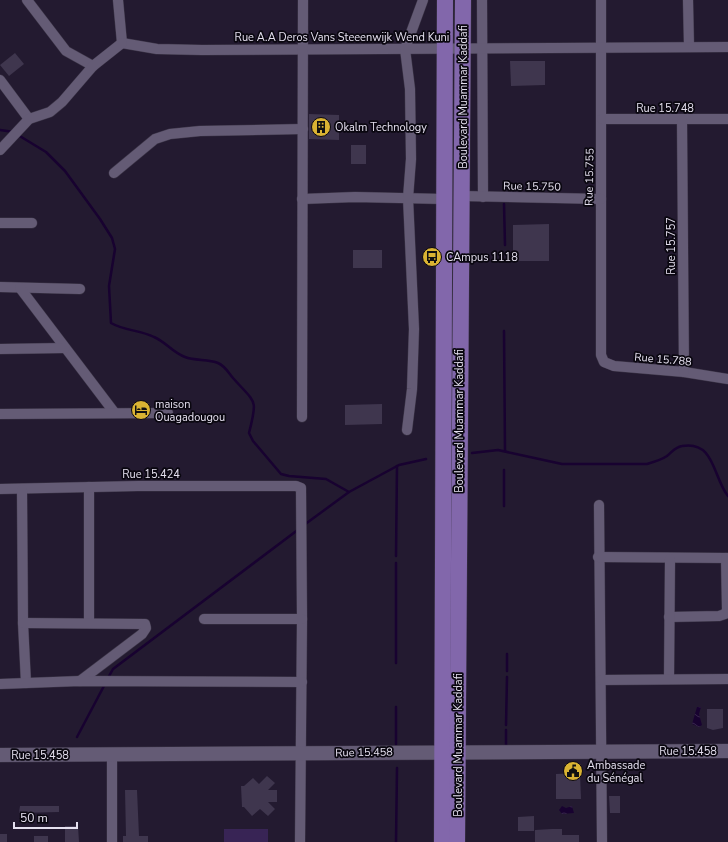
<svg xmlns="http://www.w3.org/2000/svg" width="728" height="842" viewBox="0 0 728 842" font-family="'Nunito Sans',sans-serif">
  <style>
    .garden { fill: #382455 }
    .water { fill: url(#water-waves) }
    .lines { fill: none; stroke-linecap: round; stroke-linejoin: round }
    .stream { stroke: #180230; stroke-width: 2.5 }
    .building { fill: #3f364e }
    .street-casing { stroke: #3c3547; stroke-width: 11 }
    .secondary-casing { stroke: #3c3547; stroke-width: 15 }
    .primary-casing { stroke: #3c3547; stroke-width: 17 }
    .street { stroke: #645b75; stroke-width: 10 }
    .secondary { stroke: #645b75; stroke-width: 14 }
    .primary { stroke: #8267ab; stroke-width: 16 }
    .labels { text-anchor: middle; stroke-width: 3.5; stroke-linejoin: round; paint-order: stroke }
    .street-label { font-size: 11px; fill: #e5e0ef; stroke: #0a0710 }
    .poi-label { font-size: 11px; fill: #e5e0ef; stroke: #0a0710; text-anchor: start }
  </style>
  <defs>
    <pattern id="water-waves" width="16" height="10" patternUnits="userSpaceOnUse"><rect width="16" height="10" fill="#180230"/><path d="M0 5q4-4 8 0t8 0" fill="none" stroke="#39274e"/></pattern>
  </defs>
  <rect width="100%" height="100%" fill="#231a30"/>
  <rect class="garden" x="224" y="829" width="44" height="13"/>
  <g class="water">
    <polygon points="697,707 701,707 699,714 702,725 699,727 692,724"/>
    <polygon points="562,806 566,808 572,806 574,813 562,814 559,810"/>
  </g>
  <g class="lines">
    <g class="stream">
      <polyline points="0,130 14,132"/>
      <path d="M18 135 46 152 65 171 100 219 112 238 115 249 109 286 111 323C125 331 140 330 154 337 166 342 173 353 185 357 195 361 208 359 218 363 225 366 228 372 233 378 256 404 258 398 249 433L253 441 281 474 289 476 326 479 349 492"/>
      <polyline points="504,204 505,245"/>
      <polyline points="504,331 505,451"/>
      <path d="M472 453 498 450 562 464H647C654 462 661 460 667 456 672 452 675 447 682 446 715 440 713 478 728 496"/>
      <polyline points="504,470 504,506"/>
      <polyline points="304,525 349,492 399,465 426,459"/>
      <polyline points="396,556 397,466"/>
      <polyline points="396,563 396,663"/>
      <polyline points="507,671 507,654"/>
      <polyline points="108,678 113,669 299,529"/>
      <polyline points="396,707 396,744"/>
      <polyline points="506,725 507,677"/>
      <polyline points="77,737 105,684"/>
      <polyline points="506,745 506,730"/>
      <polyline points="396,842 397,768"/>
    </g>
  </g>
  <g class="building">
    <polygon points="15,53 24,64 9,76 0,65"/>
    <polygon points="510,61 545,61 545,85 511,86"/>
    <polygon points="309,114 339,115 339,140 309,139"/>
    <rect x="351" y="145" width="15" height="19"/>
    <polygon points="549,224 549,261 513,261 513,225"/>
    <rect x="353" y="250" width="29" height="18"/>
    <polygon points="382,404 382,424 345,425 345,405"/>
    <polygon points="707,709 723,709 723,728 713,730 707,728"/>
    <polygon points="580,773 581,799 556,799 556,774"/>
    <polygon points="267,776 275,783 268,790 277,790 277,802 268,802 275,809 268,816 260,809 252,816 244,807 242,807 241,786 244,786 253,778 259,784"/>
    <polygon points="125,790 137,790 139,836 148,836 148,842 123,842 123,836 126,836"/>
    <polygon points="609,796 620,796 620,813 610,813"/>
    <polygon points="20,806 59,806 59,812 19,813"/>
    <polygon points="534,816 534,831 518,831 518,817"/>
    <polygon points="65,826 78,826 79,842 65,842"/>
    <polygon points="552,829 562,829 562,835 579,835 579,842 535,842 535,830"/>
    <rect x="0" y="834" width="7" height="8"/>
    <rect x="34" y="836" width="14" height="6"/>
  </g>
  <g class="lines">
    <g class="street-casing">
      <g id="street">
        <polyline points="27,0 66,51 93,66"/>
        <polyline points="118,0 122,43"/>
        <polyline points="482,0 483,197"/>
        <polyline points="601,0 601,355 604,362 614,366 684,372 728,379"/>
        <polyline points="688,0 689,46"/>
        <polyline points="122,43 157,49 202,50 728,47"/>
        <polyline points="0,80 29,119"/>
        <polyline points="602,119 728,119"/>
        <polyline points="682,120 684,372"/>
        <polyline points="0,150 29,119 50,112 62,102 93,66 122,43"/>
        <polyline points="114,173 155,139 170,134 200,131 303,129"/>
        <polyline points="462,196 601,199"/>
        <polyline points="302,199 355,197 444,199"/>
        <polyline points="0,223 32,223"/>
        <polyline points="0,287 80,289"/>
        <polyline points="20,288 114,412"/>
        <polyline points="0,349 65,348"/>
        <polyline points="0,414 168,413"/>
        <polyline points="302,417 303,0"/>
        <polyline points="407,430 412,389 414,329 408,198 411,159 410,89 405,49 423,0"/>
        <polyline points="89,487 89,623"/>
        <polyline points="0,489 138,486 296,486 301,488 302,619 300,842"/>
        <polyline points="22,490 23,623 26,683"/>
        <polyline points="599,505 602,842"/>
        <polyline points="598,557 728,558"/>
        <polyline points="669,617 719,616 725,614 727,610 726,558"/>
        <polyline points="204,619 302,619"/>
        <polyline points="23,623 145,624 146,628 142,634 80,681"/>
        <polyline points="669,679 670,559"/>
        <polyline points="601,680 728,679"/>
        <polyline points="0,684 80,681 302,682"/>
        <polyline points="112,842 112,756"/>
      </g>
    </g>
    <g class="secondary-casing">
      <polyline id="secondary" points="0,755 728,751"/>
    </g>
    <g class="primary-casing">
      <g id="primary">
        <polyline points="442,842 445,0"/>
        <polyline points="457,842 463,0"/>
      </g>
    </g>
    <use href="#street" class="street"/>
    <use href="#secondary" class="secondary"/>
    <use href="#primary" class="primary"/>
  </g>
  <defs>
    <g id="building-disc" transform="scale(1)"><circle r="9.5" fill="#dab333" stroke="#0a0710"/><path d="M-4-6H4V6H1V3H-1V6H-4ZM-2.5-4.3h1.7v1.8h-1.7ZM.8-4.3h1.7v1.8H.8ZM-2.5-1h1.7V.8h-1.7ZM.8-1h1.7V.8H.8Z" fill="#111"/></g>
    <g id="bus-disc" transform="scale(1)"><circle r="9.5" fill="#dab333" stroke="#0a0710"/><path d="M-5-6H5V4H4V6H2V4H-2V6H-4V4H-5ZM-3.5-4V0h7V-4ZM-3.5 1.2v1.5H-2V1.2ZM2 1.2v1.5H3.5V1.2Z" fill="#111"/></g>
    <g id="hotel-disc" transform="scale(1)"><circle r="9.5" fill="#dab333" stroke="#0a0710"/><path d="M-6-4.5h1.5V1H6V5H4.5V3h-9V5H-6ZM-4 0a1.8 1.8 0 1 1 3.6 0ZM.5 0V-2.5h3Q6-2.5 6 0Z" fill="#111"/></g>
    <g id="civic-disc" transform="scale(1)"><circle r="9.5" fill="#dab333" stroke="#0a0710"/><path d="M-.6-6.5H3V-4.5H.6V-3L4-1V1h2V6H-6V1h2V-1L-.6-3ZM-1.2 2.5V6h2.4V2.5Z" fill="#111"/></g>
  </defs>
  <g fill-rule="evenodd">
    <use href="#building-disc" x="321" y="127"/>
    <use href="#bus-disc" x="432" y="257"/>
    <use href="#hotel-disc" x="141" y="410"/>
    <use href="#civic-disc" x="573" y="771"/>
  </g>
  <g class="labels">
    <g class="street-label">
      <text x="342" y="41">Rue A.A Deros Vans Steeenwijk Wend Kuni</text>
      <text transform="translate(463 97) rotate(-90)" y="4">Boulevard Muammar Kaddafi</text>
      <text x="665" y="112">Rue 15.748</text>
      <text transform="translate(589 177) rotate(-89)" y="4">Rue 15.755</text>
      <text transform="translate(532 186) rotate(1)" y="4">Rue 15.750</text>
      <text transform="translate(671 246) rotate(-90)" y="4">Rue 15.757</text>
      <text transform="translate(663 359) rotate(5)" y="4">Rue 15.788</text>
      <text transform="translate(459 421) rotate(-90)" y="4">Boulevard Muammar Kaddafi</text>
      <text x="151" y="478">Rue 15.424</text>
      <text transform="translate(458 745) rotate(-90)" y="4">Boulevard Muammar Kaddafi</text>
      <text x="688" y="755">Rue 15.458</text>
      <text transform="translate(364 752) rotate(-1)" y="4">Rue 15.458</text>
      <text x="40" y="759">Rue 15.458</text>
    </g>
    <g class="poi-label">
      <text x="335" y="131">Okalm Technology</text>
      <text x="446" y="261">CAmpus 1118</text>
      <text x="155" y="408">maison<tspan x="155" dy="13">Ouagadougou</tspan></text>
      <text x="587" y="769">Ambassade<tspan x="587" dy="13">du Sénégal</tspan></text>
    </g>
  </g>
  <path d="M14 822v6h63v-6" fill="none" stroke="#e5e0ef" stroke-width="2"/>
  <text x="20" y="822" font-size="12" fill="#e5e0ef" stroke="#0a0710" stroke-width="3" paint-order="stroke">50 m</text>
</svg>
